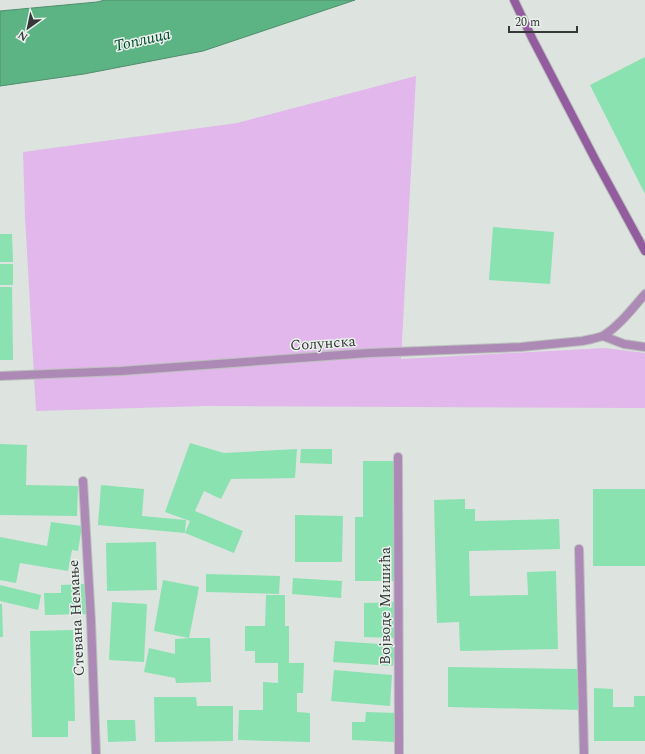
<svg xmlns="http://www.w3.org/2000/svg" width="645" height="754" viewBox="0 0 645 754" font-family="Spectral,serif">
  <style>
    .green { fill: #e2b7eb }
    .water { fill: #5cb384; stroke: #508e6d }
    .building { fill: #8ae2b1 }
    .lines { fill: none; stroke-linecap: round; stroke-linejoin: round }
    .service-casing { stroke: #bbc1bd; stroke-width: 10 }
    .minor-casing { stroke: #bbc1bd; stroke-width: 10 }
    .secondary-casing { stroke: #bbc1bd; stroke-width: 10 }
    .service { stroke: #ad89b6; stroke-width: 8 }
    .minor { stroke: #ad89b6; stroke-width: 8 }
    .secondary { stroke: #925c9e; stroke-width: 8 }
    .labels { text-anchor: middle; stroke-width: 3; stroke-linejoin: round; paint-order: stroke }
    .street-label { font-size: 15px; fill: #353836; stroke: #eaf1ed }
    .water-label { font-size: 16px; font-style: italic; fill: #004b2c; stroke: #eaf1ed }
  </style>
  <rect width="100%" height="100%" fill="#dde3df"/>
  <polygon class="green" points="416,76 402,342 401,359 605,348 645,353 645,408 205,406 36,411 25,216 23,152 237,123"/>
  <polygon class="water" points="105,0 355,0 203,51 84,74 0,86 0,11 97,2"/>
  <g class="building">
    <polygon points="645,57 645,194 590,85"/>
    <polygon points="493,227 554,232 550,284 489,280"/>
    <polygon points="0,234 12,234 13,262 0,262"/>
    <rect x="0" y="264" width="13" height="21"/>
    <polygon points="0,287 12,287 13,360 0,360"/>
    <polygon points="190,443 224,453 297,449 295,478 231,479 221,499 204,491 195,511 243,531 234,553 185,533 190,521 165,512"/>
    <polygon points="0,444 27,445 26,485 78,486 77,516 0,515"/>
    <polygon points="301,449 332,449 332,464 300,463"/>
    <polygon points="363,461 396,461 397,581 355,581 355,517 363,517"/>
    <polygon points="101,485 144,489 142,516 186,520 185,533 98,525"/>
    <rect x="593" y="489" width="52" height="77"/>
    <polygon points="465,499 465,509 475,509 475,521 559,519 560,549 469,551 470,596 528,595 527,572 556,571 558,649 460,651 459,622 437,623 434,500"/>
    <polygon points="295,515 343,516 342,562 295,562"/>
    <polygon points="51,522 82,526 78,551 72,550 68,571 20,563 16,583 0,580 0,537 47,546"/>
    <polygon points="156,542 157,590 107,591 106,543"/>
    <polygon points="206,574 280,576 279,594 206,592"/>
    <polygon points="293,578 342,581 341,598 292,594"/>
    <polygon points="163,580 199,587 189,638 210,638 211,682 176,683 175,678 144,672 149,648 175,654 175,639 189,638 154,631"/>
    <polygon points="85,584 86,614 45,615 44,593 61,593 61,585"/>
    <polygon points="0,585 41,595 38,610 0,601"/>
    <polygon points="266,595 285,595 285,626 289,626 289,663 304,663 303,693 297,693 297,712 310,713 310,742 238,740 239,710 263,710 263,682 278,683 278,663 255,663 255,651 245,651 245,626 265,626"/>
    <polygon points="112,602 147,604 144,662 109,660"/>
    <polygon points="396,602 395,638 364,637 364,603"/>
    <polygon points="0,604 2,604 3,637 0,637"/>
    <polygon points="73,630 75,721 68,721 68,737 32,737 30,631"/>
    <polygon points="335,641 395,645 393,666 333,662"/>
    <polygon points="448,667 579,669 579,710 448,707"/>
    <polygon points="334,670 392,675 390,706 331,701"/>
    <polygon points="594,688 613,689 613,707 634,707 634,696 645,696 645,741 594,741"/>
    <polygon points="154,697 196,697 197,706 233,706 233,741 155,742"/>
    <polygon points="366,712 396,713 395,742 352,740 352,722 365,722"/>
    <polygon points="107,720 135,720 136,741 108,742"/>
  </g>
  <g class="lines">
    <g class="service-casing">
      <g id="service">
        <polyline points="83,481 91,621 96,754"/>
        <polyline points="579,549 584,754"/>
      </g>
    </g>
    <g class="minor-casing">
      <g id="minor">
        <path d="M603 336C620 325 632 309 645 294"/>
        <polyline points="0,376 121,371 369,353 521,347 582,341 592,339 603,336 624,344 645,347"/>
        <polyline points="398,457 399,754"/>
      </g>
    </g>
    <g class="secondary-casing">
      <polyline id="secondary" points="514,0 533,40 596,161 645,251"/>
    </g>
    <use href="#service" class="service"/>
    <use href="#minor" class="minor"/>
    <use href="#secondary" class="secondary"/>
  </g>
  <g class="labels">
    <g class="street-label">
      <text transform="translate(323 343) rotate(-4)" y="5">Солунска</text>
      <text transform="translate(385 606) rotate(-90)" y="5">Војводе Мишића</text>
      <text transform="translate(76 618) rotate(-93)" y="5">Стевана Немање</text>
    </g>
    <g class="water-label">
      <text transform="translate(142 39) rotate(-13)" y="6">Топлица</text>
    </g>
  </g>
  <g transform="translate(28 28) rotate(213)" stroke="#eaf1ed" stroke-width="3" paint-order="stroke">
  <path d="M0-3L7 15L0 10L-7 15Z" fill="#353836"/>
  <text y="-6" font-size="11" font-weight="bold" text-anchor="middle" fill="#353836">N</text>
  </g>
  <path d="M509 26v6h68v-6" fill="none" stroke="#353836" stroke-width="2"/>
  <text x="515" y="26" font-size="12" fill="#353836" stroke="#eaf1ed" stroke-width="3" paint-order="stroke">20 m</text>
</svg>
